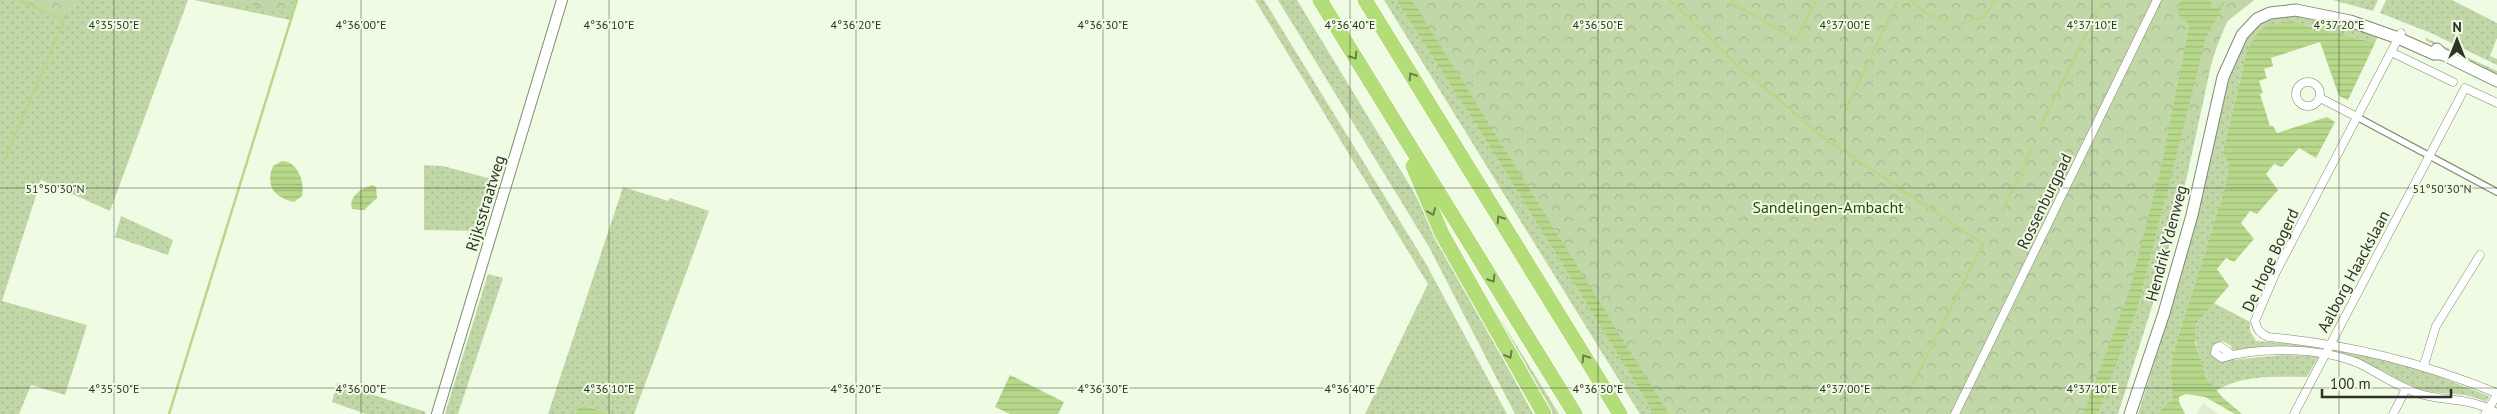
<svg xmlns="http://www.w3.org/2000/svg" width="2497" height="414" viewBox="0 0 2497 414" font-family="'PT Sans',sans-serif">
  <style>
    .built { fill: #dfedcf }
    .grass { fill: url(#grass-dots) }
    .park { fill: url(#park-crowns) }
    .water { fill: url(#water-rules) }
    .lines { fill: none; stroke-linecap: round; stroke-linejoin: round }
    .stream { stroke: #b7d88a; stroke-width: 2.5 }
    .pedestrian-casing { stroke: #808a74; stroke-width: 8 }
    .minor-casing { stroke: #808a74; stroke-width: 9 }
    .tertiary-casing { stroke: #808a74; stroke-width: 12 }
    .secondary-casing { stroke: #808a74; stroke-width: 13 }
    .motorway-casing { stroke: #fff; stroke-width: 17 }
    .pedestrian { stroke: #fff; stroke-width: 5.5 }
    .minor { stroke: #fff; stroke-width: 8 }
    .tertiary { stroke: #fff; stroke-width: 10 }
    .secondary { stroke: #fff; stroke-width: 11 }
    .motorway { stroke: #b3dd76; stroke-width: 15 }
    .oneway { stroke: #6a7f4c }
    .ticks { fill: none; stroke: #2e3229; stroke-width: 1; stroke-opacity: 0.45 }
    .labels { text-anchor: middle; stroke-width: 4; stroke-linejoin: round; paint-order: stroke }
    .street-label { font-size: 16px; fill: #2e3229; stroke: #effbe2 }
    .park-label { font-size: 16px; fill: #2f430a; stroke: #effbe2 }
    .ticks-label { font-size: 12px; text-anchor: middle; fill: #2e3229; stroke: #effbe2; stroke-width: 4; stroke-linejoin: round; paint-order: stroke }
  </style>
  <defs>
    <pattern id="grass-dots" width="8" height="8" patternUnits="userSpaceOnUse" patternTransform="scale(1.25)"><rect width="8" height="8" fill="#c2d7a7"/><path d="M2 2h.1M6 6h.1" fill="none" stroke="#a7b990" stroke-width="1.8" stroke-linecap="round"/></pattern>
    <pattern id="park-crowns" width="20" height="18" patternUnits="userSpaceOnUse" patternTransform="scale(1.25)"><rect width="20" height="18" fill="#c2d7a7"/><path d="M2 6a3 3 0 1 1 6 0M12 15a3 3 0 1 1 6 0" fill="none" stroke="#a7b990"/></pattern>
    <pattern id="water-rules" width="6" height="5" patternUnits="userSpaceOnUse" patternTransform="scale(1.25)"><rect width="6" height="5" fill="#b7d88a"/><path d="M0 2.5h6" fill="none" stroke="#9eba77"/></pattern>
  </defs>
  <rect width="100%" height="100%" fill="#effbe2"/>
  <polygon class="built" points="2203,403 2218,414 2197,414"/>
  <g class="grass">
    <polygon points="0,0 188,0 110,211 41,180 2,301 87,325 65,395 31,385 19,414 0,414"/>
    <polygon points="194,0 297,0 290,20"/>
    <polygon points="1255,0 1264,0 1425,262 1507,414 1365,414 1428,284"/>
    <polygon points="1278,0 1297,0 1412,189 1533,414 1515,414 1429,247"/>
    <polygon points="1384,0 1396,0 1493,152 1654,414 1640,414"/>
    <polygon points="2226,0 2254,0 2228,20 2214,52 2185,185 2159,284 2118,414 2098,414 2138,308 2206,37"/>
    <polygon points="2333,0 2378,0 2373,11"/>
    <polygon points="2386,0 2452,0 2497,23 2497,38 2490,56 2497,59 2497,65 2431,33 2380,13"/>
    <polygon points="2291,13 2379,33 2375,43 2291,21 2243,67 2223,151 2229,167 2224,191 2173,353 2170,372 2173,394 2171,400 2156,414 2138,414 2177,290 2204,189 2228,79 2245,36 2265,19"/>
    <polygon points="2426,38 2497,71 2497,76 2425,40"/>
    <polygon points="424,165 443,166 495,180 479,231 424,230"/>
    <polygon points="623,187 668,201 670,198 709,211 634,414 610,414 579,404 575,414 548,414"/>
    <polygon points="121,216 173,240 168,255 115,237"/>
    <polygon points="1463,259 1559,414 1551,414"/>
    <polygon points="488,274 503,278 458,414 445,414"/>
    <path d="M2214 303 2250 322V331L2256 341 2321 346 2320 349 2289 347 2232 350 2231 346 2223 341 2214 346 2212 352 2214 358 2221 361 2282 355 2319 356 2307 377C2277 377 2242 374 2216 391L2203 371 2193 331 2195 325Z"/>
    <path d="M2336 348 2419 369 2489 396 2486 402C2463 390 2438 396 2414 388 2386 378 2363 358 2333 351Z"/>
    <polygon points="337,383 426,412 425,414 366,414 332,402"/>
  </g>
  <g class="park">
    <polygon points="15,0 75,0 65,20"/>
    <polygon points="225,0 291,0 286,13"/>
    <polygon points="1402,0 2254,0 2225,23 2142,268 2089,414 1666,414"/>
  </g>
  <g class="water">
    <polygon points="1396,0 1412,0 1669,414 1654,414 1493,152"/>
    <polygon points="2182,0 2211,0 2211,8 2215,9 2226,0 2206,37 2138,308 2098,414 2083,414 2130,289 2162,163 2189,28 2188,23 2177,13"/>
    <polygon points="2291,21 2375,43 2348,100 2339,96 2320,42 2271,58 2273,66 2264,69 2267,78 2259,81 2263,93 2260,94 2270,126 2273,126 2277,133 2327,117 2335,122 2316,158 2299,148 2282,167 2274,164 2266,174 2278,190 2257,214 2250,211 2241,223 2254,239 2234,262 2226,258 2217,269 2229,286 2195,325 2195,342 2206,377 2222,397 2242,414 2235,414 2205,397 2186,394 2179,397 2179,402 2185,414 2156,414 2171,400 2173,394 2170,372 2173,353 2224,191 2229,167 2223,151 2247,51 2259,31 2267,26"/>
    <path d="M282 161C298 161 305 183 302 196L294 202C274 198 265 185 273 166Z"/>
    <path d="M373 185 376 187 377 198 364 210 352 209C348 197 361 188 373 185Z"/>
    <polygon points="1010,375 1064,402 1058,414 1010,414 995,407"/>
    <polygon points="579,404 610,414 575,414"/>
  </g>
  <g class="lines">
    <g class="stream">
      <polyline points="1670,0 1736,64 1823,137 1983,244 1907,396"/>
      <polyline points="1733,0 1731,3 1797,39 1816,0"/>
      <polyline points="1910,0 1925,12 1946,22"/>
      <polyline points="1960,24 1984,17 1995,0"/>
      <polyline points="1842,117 1897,2"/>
      <polyline points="2040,127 2103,0"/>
      <polyline points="5,159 64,21 20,0"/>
      <polyline points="2002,212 2032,149"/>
      <polyline points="169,414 297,0"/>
    </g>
    <g class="pedestrian-casing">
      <polyline id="pedestrian" points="2357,117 2497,192"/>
    </g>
    <g class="minor-casing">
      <g id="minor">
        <path d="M2401 33 2276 272 2255 321C2257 330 2260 333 2268 337 2352 345 2420 362 2497 393"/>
        <polyline points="2391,52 2453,82"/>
        <circle cx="2308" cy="94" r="12"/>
        <polyline points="2320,98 2357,117"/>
        <path d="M2232 355 2220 346 2216 348 2215 353 2222 358C2259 346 2322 348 2358 363 2379 373 2397 387 2420 394 2448 402 2470 397 2497 413"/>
        <polyline points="2424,365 2436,326 2480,255"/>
        <polyline points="1955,414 2157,0"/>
        <polyline points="2294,414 2465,88 2497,103"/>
        <polyline points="2393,414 2406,389"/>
        <polyline points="2485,414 2497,395"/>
      </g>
    </g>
    <g class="tertiary-casing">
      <polyline id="tertiary" points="437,414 562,0"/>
    </g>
    <g class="secondary-casing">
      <g id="secondary">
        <polyline points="2437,49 2442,54 2497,81"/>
        <polyline points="2130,414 2164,313 2192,215 2223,77 2242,35 2257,19 2270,13 2296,10 2350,21 2398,38 2434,54 2442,54"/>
      </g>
    </g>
    <g class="motorway-casing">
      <g id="motorway">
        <polyline points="1320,0 1575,414"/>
        <polyline points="1365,0 1620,414"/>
        <polyline points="1413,166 1442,234 1544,414"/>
      </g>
    </g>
    <use href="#pedestrian" class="pedestrian"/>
    <use href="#minor" class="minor"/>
    <use href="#tertiary" class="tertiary"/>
    <use href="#secondary" class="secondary"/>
    <use href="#motorway" class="motorway"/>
  </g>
  <defs><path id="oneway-chevron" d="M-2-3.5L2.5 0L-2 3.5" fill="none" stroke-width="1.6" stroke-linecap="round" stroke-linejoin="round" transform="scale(1.25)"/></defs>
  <g class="oneway">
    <use href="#oneway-chevron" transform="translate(1354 56) rotate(58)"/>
    <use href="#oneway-chevron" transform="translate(1412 76) rotate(-122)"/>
    <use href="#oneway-chevron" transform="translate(1432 212) rotate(67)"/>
    <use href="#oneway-chevron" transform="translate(1500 219) rotate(-122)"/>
    <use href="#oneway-chevron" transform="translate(1492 279) rotate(58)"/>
    <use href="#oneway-chevron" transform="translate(1509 355) rotate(60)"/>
    <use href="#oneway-chevron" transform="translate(1585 358) rotate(-122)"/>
  </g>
  <path class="ticks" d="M114 0V414M361 0V414M609 0V414M856 0V414M1103 0V414M1350 0V414M1598 0V414M1845 0V414M2092 0V414M2339 0V414M0 188H2497M0 388H2497"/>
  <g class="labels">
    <g class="street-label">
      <text transform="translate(2044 201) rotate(-64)" y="6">Rossenburgpad</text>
      <text transform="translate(485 203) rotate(-73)" y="6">Rijksstraatweg</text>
      <text transform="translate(2166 243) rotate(-75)" y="6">Hendrik Ydenweg</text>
      <text transform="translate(2270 260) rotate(-65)" y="6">De Hoge Bogerd</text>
      <text transform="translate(2353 271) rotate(-62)" y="6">Aalborg Haackslaan</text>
    </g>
    <g class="park-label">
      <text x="1828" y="213">Sandelingen-Ambacht</text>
    </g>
  </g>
  <g class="ticks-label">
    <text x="114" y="29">4°35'50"E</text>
    <text x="361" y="29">4°36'00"E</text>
    <text x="609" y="29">4°36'10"E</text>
    <text x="856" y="29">4°36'20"E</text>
    <text x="1103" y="29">4°36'30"E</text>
    <text x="1350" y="29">4°36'40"E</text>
    <text x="1598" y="29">4°36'50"E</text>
    <text x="1845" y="29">4°37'00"E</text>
    <text x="2092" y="29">4°37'10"E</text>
    <text x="2339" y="29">4°37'20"E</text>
    <text x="55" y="193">51°50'30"N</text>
    <text x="2442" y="193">51°50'30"N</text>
    <text x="114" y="393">4°35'50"E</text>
    <text x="361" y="393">4°36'00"E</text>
    <text x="609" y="393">4°36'10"E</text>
    <text x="856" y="393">4°36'20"E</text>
    <text x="1103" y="393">4°36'30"E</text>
    <text x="1350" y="393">4°36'40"E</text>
    <text x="1598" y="393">4°36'50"E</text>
    <text x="1845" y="393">4°37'00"E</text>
    <text x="2092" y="393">4°37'10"E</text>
  </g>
  <g transform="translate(2457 40)" stroke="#effbe2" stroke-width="4" paint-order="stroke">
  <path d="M0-4L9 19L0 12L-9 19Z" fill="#2e3229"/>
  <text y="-8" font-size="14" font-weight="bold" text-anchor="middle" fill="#2e3229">N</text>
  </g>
  <path d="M2322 389v8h129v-8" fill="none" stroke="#2e3229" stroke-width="2.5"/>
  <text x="2330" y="389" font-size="15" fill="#2e3229" stroke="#effbe2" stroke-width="4" paint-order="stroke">100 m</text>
</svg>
